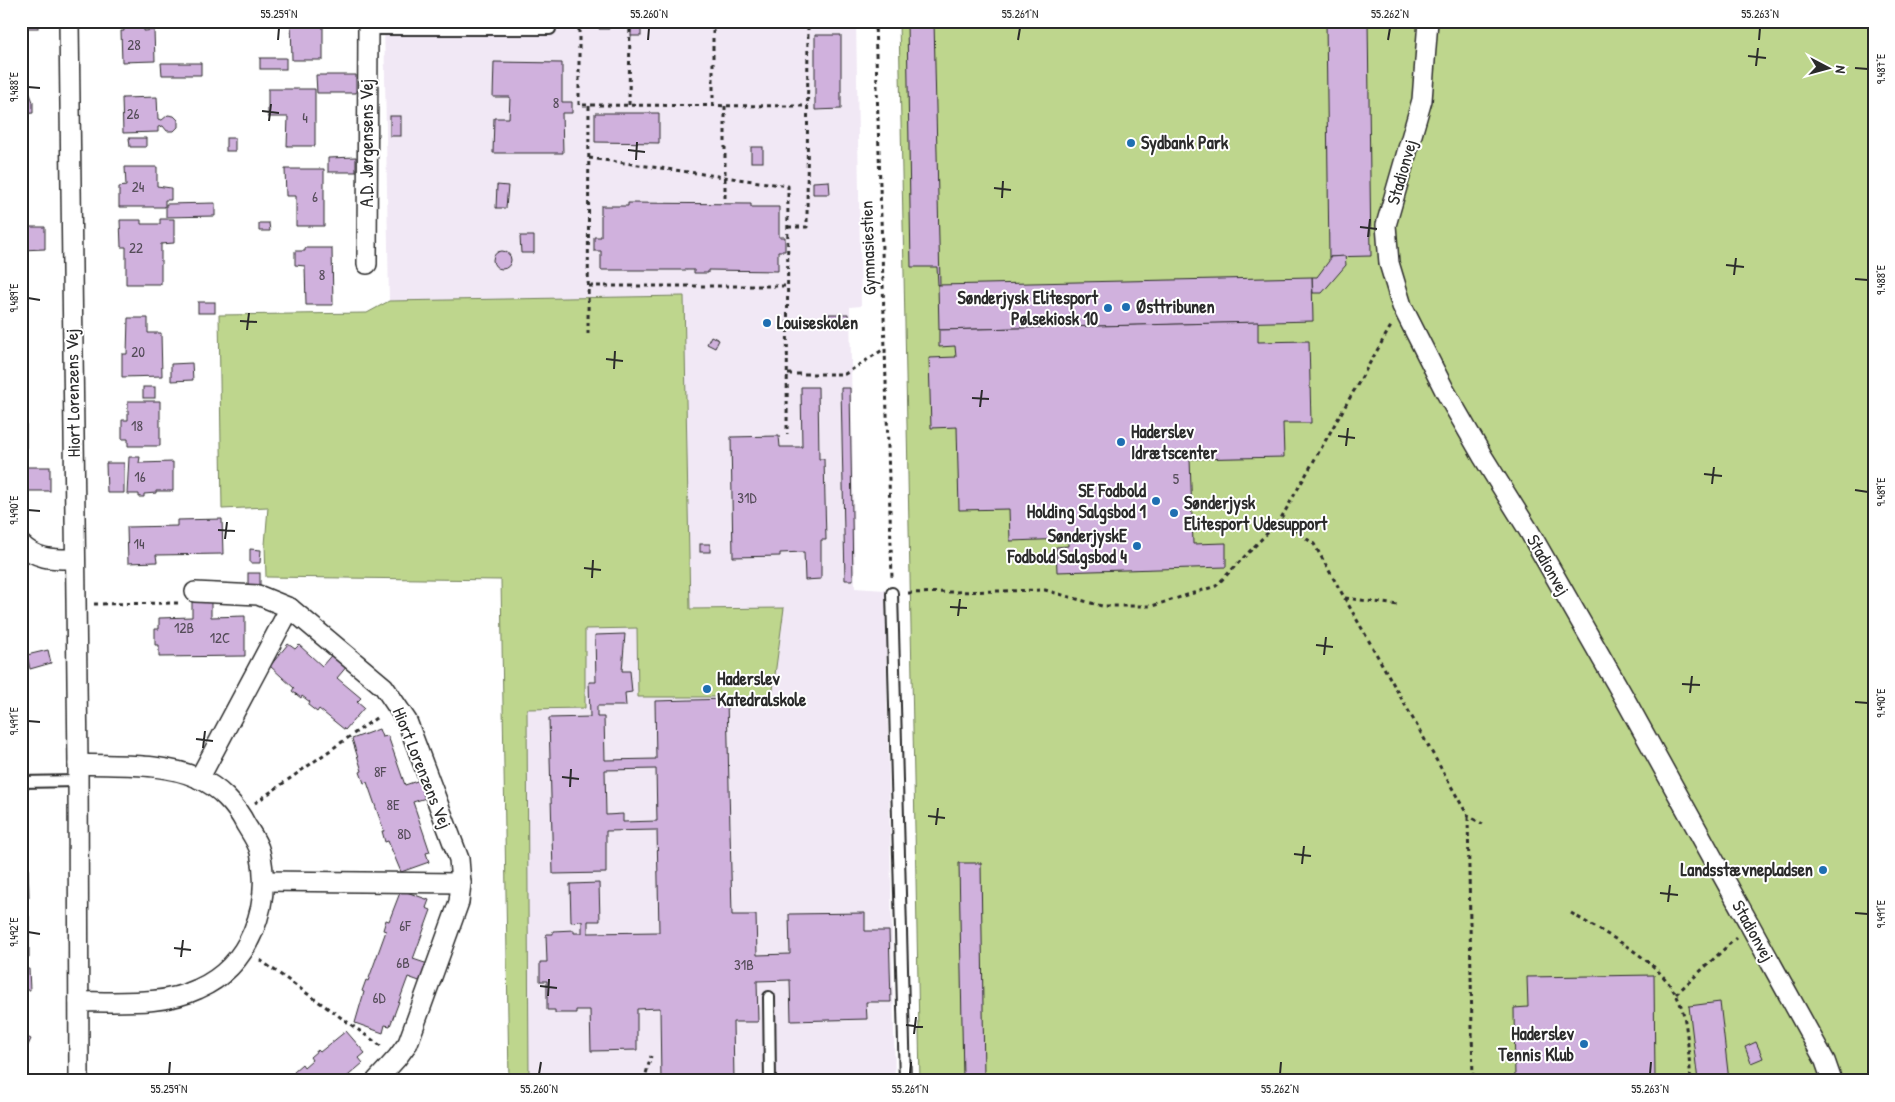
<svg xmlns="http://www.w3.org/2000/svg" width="1895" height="1102" viewBox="0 0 1895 1102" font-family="'Patrick Hand',sans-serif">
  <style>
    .built { fill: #f1e8f5 }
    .green { fill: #bed68d; stroke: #74805c }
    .building { fill: #d0b1dd; stroke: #2b2b2b; fill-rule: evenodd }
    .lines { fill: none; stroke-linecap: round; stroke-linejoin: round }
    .lane-casing { stroke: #2b2b2b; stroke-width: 14 }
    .street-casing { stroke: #2b2b2b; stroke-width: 22 }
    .path { stroke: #2b2b2b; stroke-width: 3; stroke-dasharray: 4 4; stroke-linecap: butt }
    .lane { stroke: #fff; stroke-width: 10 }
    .street { stroke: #fff; stroke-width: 19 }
    .ticks { fill: none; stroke: #2b2b2b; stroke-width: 2 }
    .poi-dot { fill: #1f6fb2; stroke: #fff; stroke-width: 2 }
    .labels { text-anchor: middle; stroke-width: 4; stroke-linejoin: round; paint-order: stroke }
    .number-label { font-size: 15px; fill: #544c58 }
    .street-label { font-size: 18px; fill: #2b2b2b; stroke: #fff }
    .poi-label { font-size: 18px; font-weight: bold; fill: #2b2b2b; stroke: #fff; text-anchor: start }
    .neatline { fill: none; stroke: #2b2b2b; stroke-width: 2 }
    .ticks-label { font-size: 12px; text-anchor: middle; fill: #2b2b2b }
  </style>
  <rect width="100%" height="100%" fill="#fff"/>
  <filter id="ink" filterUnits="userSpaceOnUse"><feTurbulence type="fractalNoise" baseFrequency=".02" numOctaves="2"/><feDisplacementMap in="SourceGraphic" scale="10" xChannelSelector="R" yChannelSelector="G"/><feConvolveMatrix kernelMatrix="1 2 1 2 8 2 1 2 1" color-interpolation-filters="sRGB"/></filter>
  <g filter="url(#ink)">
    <polygon class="built" points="384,21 856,21 861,306 850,307 855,588 885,590 895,1081 529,1081 525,543 265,545 268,507 222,509 219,315 684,339 683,296 389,301"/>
    <g class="green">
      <polygon points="899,21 1874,21 1874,1081 920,1081"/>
      <polygon points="684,296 690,609 784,608 772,697 638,697 637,628 585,629 585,708 527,709 529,1081 509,1081 501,580 266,577 265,545 268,507 222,509 219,315 367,313 389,301"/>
    </g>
    <g class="building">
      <rect x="21" y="21" width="17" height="7"/>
      <polygon points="123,21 144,21 144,31 154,30 155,61 122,62 121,31 124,31"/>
      <polygon points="291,21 323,21 323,60 292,60"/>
      <polygon points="598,21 609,21 609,29 599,29"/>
      <rect x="631" y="21" width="10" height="15"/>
      <polygon points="934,21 940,285 938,285 937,267 911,267 907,22"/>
      <polygon points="1326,21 1368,21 1371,256 1329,257"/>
      <polygon points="815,35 841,35 841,109 815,110"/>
      <rect x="260" y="58" width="26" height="11"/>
      <polygon points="494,62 562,63 562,102 572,102 572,113 562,113 563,153 493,153 494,118 509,118 510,97 493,97"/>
      <polygon points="161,63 201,63 201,75 162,75"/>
      <polygon points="316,75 356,75 356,93 317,93"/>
      <polygon points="21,85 28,85 29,91 33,102 33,113 21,114"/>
      <polygon points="268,89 315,89 315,146 287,146 288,117 268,117"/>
      <polygon points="157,97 158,119 162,120 168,115 174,116 178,120 178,127 174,131 167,131 163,126 158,127 158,132 123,133 122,98"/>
      <polygon points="595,113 659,113 659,143 595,142"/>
      <rect x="390" y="116" width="11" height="20"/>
      <polygon points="129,138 146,138 146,147 130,147"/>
      <rect x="226" y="138" width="9" height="13"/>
      <rect x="751" y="147" width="12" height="15"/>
      <polygon points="356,157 356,172 328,172 328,158"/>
      <polygon points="125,167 157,167 157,186 171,188 171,200 165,200 165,207 119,207 119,187 126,186"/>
      <polygon points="285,169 324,169 324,226 296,226 296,196 286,196"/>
      <polygon points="829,181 830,194 813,194 813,182"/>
      <polygon points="497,185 508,186 506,208 496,208"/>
      <polygon points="215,203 215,216 166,217 166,204"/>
      <polygon points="628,203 751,204 751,207 779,207 779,237 785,237 785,251 778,251 778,271 708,270 708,273 694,273 694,270 601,270 601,251 594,251 594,237 601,237 601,206 628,206"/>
      <polygon points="160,219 174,219 174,243 161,244 161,284 126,284 126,247 121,247 120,220 141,220 141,224 160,224"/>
      <polygon points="259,223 269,223 270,231 259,231"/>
      <polygon points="26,227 45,227 45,249 21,250 21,239 26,239"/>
      <polygon points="520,236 534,236 534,253 521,253"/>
      <polygon points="305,248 332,248 333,305 306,305 305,266 295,265 295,251 305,251"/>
      <circle cx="502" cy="260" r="9"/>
      <polygon points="1345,256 1346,265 1322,293 1313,293 1312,277 1317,277 1329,261 1329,257"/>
      <polygon points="1312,277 1313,321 939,330 938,285"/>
      <rect x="198" y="302" width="17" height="11"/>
      <polygon points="829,314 848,314 848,323 829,324"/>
      <polygon points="128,318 148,318 148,333 161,333 162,376 122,377 122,354 127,354"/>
      <polygon points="1258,322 1258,342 1309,341 1311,423 1283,423 1284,457 1190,459 1193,544 1226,543 1226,567 1057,572 1056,547 1068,546 1068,539 1010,541 1009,509 959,510 957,427 931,428 929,358 956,357 955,346 939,347 939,330"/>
      <polygon points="711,336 719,340 715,348 707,344"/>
      <polygon points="192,363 193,380 171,381 171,364"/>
      <rect x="21" y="368" width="5" height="23"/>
      <rect x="143" y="387" width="12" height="11"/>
      <polygon points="801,387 818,387 819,459 824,459 826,540 821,540 821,579 805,580 804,552 780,553 780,556 733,557 731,437 779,436 780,447 802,447"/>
      <polygon points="841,388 850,388 853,580 845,580"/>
      <polygon points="128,401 160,401 160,446 128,446 128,439 122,439 122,420 128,420"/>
      <rect x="21" y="419" width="5" height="42"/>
      <polygon points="129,457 140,457 139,463 173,462 173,491 156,491 156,493 144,494 144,497 139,497 139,494 127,494"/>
      <polygon points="106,463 124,463 124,493 107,493"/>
      <rect x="21" y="467" width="29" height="24"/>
      <polygon points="222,519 223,554 156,555 157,562 128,563 127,527 177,526 177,520"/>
      <rect x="700" y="544" width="10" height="8"/>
      <polygon points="250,549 261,550 260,563 250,563"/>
      <rect x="248" y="573" width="12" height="12"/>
      <polygon points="192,599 211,599 211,617 245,616 245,656 159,657 159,645 155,645 155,629 159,629 159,618 192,617"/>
      <path d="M625 634 622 671H630L632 692 625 693 626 706H597V717H604L605 760 656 759 655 701 727 699 732 915H756L757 955 790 954 789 914 865 913V931H889L891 1002H866L867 1019 791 1021 790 980 757 981 758 1022H733L734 1081H661L660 1008 637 1009V1050L591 1051 590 1010H576V1013H555V1010H547V981H540V962H547L546 934H553V931L574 930V933H582V921L571 922 570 884 599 883 600 921H588V933L659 932 657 830 606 831V873L553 874 549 718 590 717 589 682H596L595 635ZM656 769 657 821 623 822V814L606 815 605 770Z"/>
      <polygon points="288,644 295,649 299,645 322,666 334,652 348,665 337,678 361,698 357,702 364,708 345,730 319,709 317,712 308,705 310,702 302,696 301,698 292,691 294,688 270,666"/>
      <polygon points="48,650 51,663 30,669 27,655"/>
      <rect x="21" y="675" width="5" height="31"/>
      <polygon points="26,723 27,758 21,758 21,724"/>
      <polygon points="379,729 382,737 388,736 405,785 423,779 429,797 413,802 430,852 426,853 429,862 401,872 388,841 385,842 382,831 384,831 367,782 364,783 360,772 362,771 352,739"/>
      <rect x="21" y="797" width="7" height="33"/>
      <polygon points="959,863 981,863 984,1078 963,1078"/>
      <polygon points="21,864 28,864 29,897 21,897"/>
      <polygon points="401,890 429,900 426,908 431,910 413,959 431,965 425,983 408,977 390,1026 385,1025 383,1033 355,1023 364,992 362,991 366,980 368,981 386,931 383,930 386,920 389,921"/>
      <polygon points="21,916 29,916 29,957 25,957 25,968 21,968"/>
      <polygon points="21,969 29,969 30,990 21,990"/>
      <polygon points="1654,975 1655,1081 1515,1081 1514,1008 1528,1007 1527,977"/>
      <polygon points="1720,1002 1729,1081 1698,1081 1689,1006"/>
      <polygon points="346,1031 365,1053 359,1058 363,1063 342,1081 288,1081 296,1074 294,1071 302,1064 304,1067 312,1060 310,1057 318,1050 320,1052"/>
      <polygon points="21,1034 31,1039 21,1060"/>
      <polygon points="1756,1042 1763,1058 1751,1063 1745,1047"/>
    </g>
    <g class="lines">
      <g class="lane-casing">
        <g id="lane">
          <polyline points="368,29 550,29"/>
          <polyline points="892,593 905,1081"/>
          <polyline points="21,782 78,781"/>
          <polyline points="769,997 770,1081"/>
        </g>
      </g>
      <g class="street-casing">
        <g id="street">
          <polyline points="69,21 78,764 79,1081"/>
          <polyline points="1428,21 1422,100 1386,225 1389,263 1402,306 1445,391 1483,457 1529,531 1625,699 1825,1061 1832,1081"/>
          <polyline points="367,264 368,21"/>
          <path d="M21 544C37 560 53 559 75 559"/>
          <polyline points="195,592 258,595 290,608 384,687 407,721 459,859 461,883 459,902 408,1043 397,1058 376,1081"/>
          <path d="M78 764C118 766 162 762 198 778 219 787 236 805 246 825 251 833 258 843 260 852 272 905 250 966 198 989 162 1006 118 1001 79 1002"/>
          <polyline points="199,779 290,608"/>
          <polyline points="264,881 461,883"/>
        </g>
      </g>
      <g class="path">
        <polyline points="579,21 579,105 808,106"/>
        <polyline points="875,21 892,578"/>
        <polyline points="565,25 579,26"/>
        <polyline points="629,105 630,21"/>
        <polyline points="713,106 713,21"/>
        <polyline points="589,158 788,186 787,434"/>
        <polyline points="725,198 725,106"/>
        <polyline points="788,227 807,227 808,21"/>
        <polyline points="589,286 788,286"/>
        <polyline points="588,334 589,105"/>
        <polyline points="788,374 845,374 884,349"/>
        <polyline points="1280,520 1314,544 1468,816 1483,824"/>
        <polyline points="908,593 1045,590 1102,606 1152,606 1216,586 1280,520 1391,326"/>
        <polyline points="1345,598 1398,605"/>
        <polyline points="94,604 178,603"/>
        <polyline points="255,803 379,716"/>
        <polyline points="1468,817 1473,1081"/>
        <path d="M1571 913C1611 938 1669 962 1683 1012 1688 1032 1689 1060 1691 1081"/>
        <polyline points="260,960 381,1046"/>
        <polyline points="1676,994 1736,938"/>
        <polyline points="644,1081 651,1056"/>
      </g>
      <use href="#lane" class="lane"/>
      <use href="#street" class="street"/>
    </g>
  </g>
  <path class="ticks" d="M278 40 279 28M648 40 649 28M1018 40 1020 28M1388 40 1390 28M1759 40 1760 28M1748 56 1766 58M1756 66 1758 48M1855 68 1868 69M28 87 40 88M262 111 279 113M269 121 271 104M628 150 645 152M636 160 637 142M994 188 1011 190M1002 198 1003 181M1360 227 1377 229M1368 237 1370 219M1726 265 1744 267M1734 275 1736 258M1855 279 1868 280M28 298 40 300M240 321 257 322M247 330 249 313M606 359 623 361M614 369 615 351M972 398 989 399M980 407 982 390M1338 436 1355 438M1346 446 1348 428M1704 474 1722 476M1712 484 1714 467M1855 490 1868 492M28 510 40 511M218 530 235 531M225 539 227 522M584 568 601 570M592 578 593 560M950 607 967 608M958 616 960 599M1316 645 1333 647M1324 655 1326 637M1682 684 1700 685M1690 693 1692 676M1855 702 1868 703M28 721 40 722M196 739 213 741M203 748 205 731M562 777 579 779M570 787 571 769M928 816 945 818M936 825 938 808M1294 854 1311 856M1302 864 1304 846M1660 893 1678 895M1668 902 1670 885M1855 913 1868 914M28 932 40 934M174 948 191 950M181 957 183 940M540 986 557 988M548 996 549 979M906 1025 923 1027M914 1034 916 1017M169 1074 170 1062M539 1074 541 1062M910 1074 911 1062M1280 1074 1281 1062M1650 1074 1651 1062"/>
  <g class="poi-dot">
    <circle cx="1131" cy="143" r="5"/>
    <circle cx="1126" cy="307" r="5"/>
    <circle cx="1108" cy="308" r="5"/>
    <circle cx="767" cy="323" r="5"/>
    <circle cx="1121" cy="442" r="5"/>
    <circle cx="1156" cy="501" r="5"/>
    <circle cx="1174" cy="513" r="5"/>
    <circle cx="1137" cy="546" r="5"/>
    <circle cx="707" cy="689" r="5"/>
    <circle cx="1823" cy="870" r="5"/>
    <circle cx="1584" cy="1044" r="5"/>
  </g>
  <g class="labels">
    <g class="number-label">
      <text x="134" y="50">28</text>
      <text x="556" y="108">8</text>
      <text x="133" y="119">26</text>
      <text x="305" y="123">4</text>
      <text x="138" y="192">24</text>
      <text x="315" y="202">6</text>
      <text x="136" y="253">22</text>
      <text x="322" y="280">8</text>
      <text x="138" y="357">20</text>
      <text x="137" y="431">18</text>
      <text x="140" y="482">16</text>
      <text x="1176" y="484">5</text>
      <text x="747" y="503">31D</text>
      <text x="139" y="549">14</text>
      <text x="184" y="633">12B</text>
      <text x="220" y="643">12C</text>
      <text x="380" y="777">8F</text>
      <text x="393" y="810">8E</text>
      <text x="404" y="839">8D</text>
      <text x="405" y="931">6F</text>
      <text x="403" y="968">6B</text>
      <text x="744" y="970">31B</text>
      <text x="379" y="1003">6D</text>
    </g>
    <g class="street-label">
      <text transform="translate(367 143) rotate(-90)" y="6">A.D. Jørgensens Vej</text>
      <text transform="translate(1402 172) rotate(-74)" y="6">Stadionvej</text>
      <text transform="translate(868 248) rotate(-92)" y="6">Gymnasiestien</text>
      <text transform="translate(73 393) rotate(-91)" y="6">Hiort Lorenzens Vej</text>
      <text transform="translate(1548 565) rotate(60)" y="6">Stadionvej</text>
      <text transform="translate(422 768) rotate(68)" y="6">Hiort Lorenzens Vej</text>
      <text transform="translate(1753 931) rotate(61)" y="6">Stadionvej</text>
    </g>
    <g class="poi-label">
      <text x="1141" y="149">Sydbank Park</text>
      <text x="1098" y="304" text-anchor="end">Sønderjysk Elitesport<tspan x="1098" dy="21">Pølsekiosk 10</tspan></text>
      <text x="1136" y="313">Østtribunen</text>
      <text x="777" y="329">Louiseskolen</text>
      <text x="1131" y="438">Haderslev<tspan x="1131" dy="21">Idrætscenter</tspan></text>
      <text x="1146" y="497" text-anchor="end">SE Fodbold<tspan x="1146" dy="21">Holding Salgsbod 1</tspan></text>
      <text x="1184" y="509">Sønderjysk<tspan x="1184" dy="21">Elitesport Udesupport</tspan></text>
      <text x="1127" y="542" text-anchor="end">SønderjyskE<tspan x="1127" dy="21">Fodbold Salgsbod 4</tspan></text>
      <text x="717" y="685">Haderslev<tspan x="717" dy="21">Katedralskole</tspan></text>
      <text x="1813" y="876" text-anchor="end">Landsstævnepladsen</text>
      <text x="1574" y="1040" text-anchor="end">Haderslev<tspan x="1574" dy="21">Tennis Klub</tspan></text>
    </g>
  </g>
  <rect width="1895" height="1102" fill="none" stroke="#fff" stroke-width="55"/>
  <g transform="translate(1828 68) rotate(96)" stroke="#ffffff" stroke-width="4" paint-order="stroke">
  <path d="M0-4L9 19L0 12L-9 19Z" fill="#2b2b2b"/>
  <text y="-8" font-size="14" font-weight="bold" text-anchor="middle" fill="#2b2b2b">N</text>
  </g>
  <rect x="28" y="28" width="1840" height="1046" class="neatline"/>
  <g class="ticks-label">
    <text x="279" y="18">55.259°N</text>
    <text x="649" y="18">55.260°N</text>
    <text x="1020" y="18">55.261°N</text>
    <text x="1390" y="18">55.262°N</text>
    <text x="1760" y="18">55.263°N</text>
    <text transform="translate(1881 69) rotate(-90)" y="4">9.487°E</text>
    <text transform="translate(14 87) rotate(-90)" y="4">9.488°E</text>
    <text transform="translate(1881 280) rotate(-90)" y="4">9.488°E</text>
    <text transform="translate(14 298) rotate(-90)" y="4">9.489°E</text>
    <text transform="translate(1881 492) rotate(-90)" y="4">9.489°E</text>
    <text transform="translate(14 510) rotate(-90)" y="4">9.490°E</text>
    <text transform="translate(1881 703) rotate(-90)" y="4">9.490°E</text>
    <text transform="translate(14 721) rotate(-90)" y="4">9.491°E</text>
    <text transform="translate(1881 914) rotate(-90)" y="4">9.491°E</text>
    <text transform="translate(14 932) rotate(-90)" y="4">9.492°E</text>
    <text x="169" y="1093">55.259°N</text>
    <text x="539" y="1093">55.260°N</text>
    <text x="910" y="1093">55.261°N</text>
    <text x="1280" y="1093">55.262°N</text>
    <text x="1650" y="1093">55.263°N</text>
  </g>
</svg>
